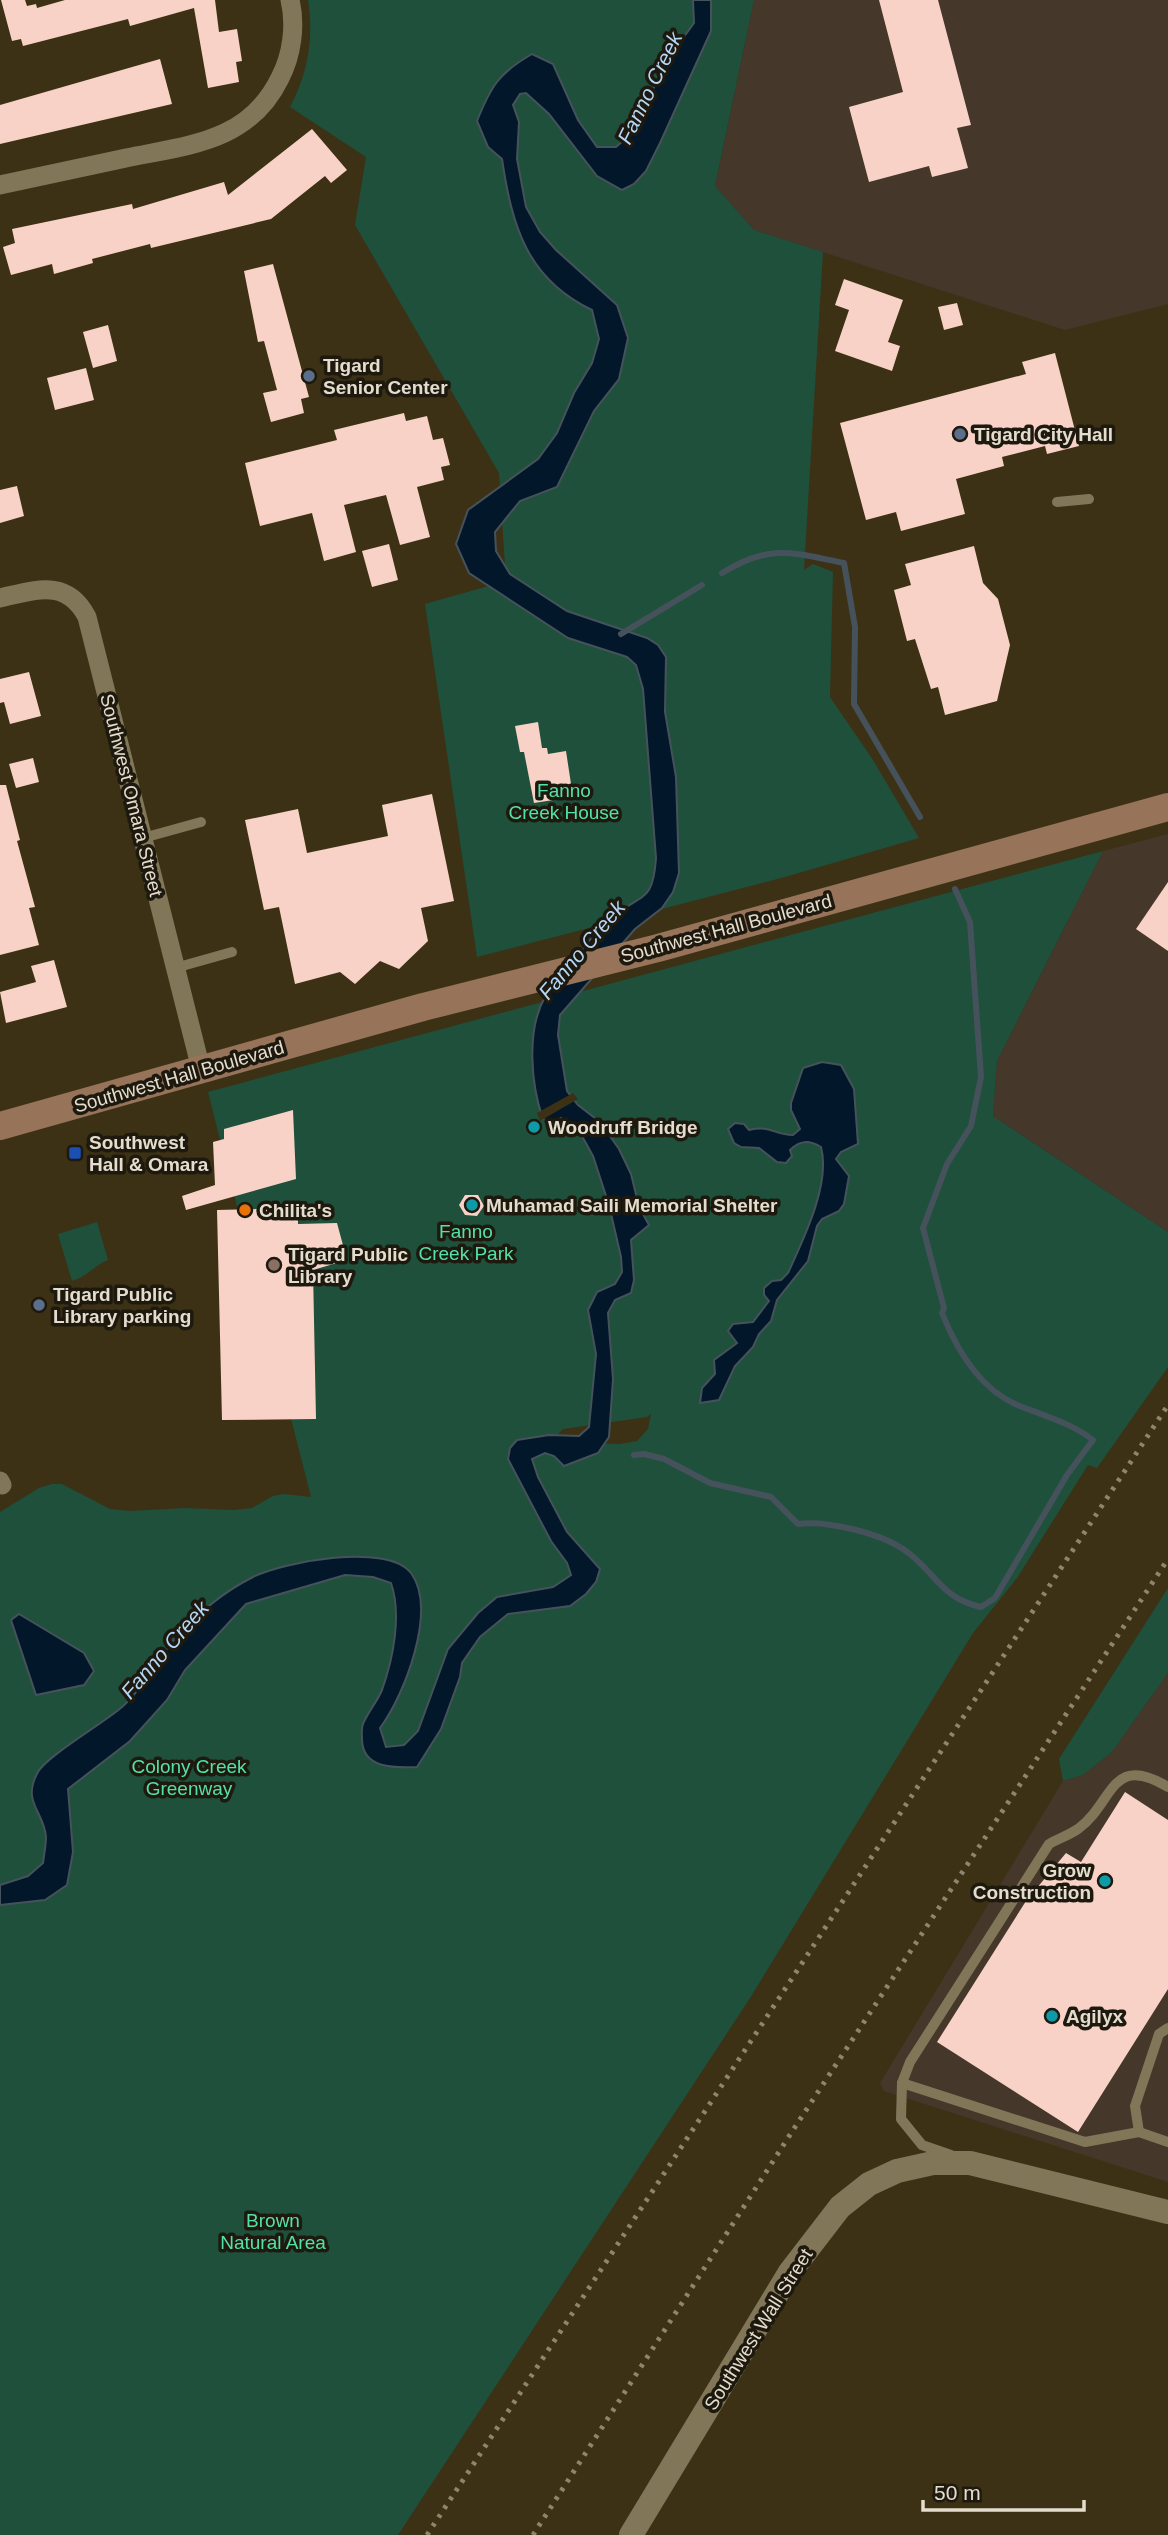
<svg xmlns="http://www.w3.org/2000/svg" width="1168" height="2535" viewBox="0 0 1168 2535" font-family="Helvetica,sans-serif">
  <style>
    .industrial { fill: #453729 }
    .green { fill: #1e503b; fill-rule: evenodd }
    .water { fill: #03172a; stroke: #46525b; stroke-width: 2 }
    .pier { fill: #3c3115 }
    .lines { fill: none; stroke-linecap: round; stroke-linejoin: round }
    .stream { stroke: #46525b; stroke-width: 6 }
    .building { fill: #f8d2c7 }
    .service { stroke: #827658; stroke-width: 10 }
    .minor { stroke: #827658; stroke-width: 19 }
    .tertiary { stroke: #827658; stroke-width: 24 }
    .secondary { stroke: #967359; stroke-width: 28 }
    .rail { stroke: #8e856f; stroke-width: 5; stroke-dasharray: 3.5 7; stroke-linecap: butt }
    .service-dot { fill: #5c6f8a; stroke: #1e190e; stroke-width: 2.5 }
    .culture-dot { fill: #0f9aa8; stroke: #1e190e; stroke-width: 2.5 }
    .transit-dot { fill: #1a4fb4; stroke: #1e190e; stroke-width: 2.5 }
    .food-dot { fill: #e8710a; stroke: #1e190e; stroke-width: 2.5 }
    .education-dot { fill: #8d6e63; stroke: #1e190e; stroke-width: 2.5 }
    .labels { text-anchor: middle; stroke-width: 7; stroke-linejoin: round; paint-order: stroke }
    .poi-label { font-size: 19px; font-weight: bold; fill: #e4ddcd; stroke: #1e190e; text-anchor: start }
    .park-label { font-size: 19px; fill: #54e1a9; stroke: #1e190e }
    .street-label { font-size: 19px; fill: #e4ddcd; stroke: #1e190e }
    .water-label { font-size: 21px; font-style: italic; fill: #b4d6f7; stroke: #1e190e }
  </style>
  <rect width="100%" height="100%" fill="#3c3115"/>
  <g class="industrial">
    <polygon points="754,0 1168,0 1168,304 1065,330 754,230 715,187"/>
    <polygon points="1168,834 1168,1232 993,1116 997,1061 1103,851"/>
    <polygon points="1168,1673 1168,2182 884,2091 880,2083 1063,1781 1083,1775 1112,1752"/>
  </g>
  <g class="green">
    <path d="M308 0H754L715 186 754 230 823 252 804 570 813 564 833 572 830 697 873 760 919 838 785 877 477 957 425 604 506 581 499 473 355 225 366 157 290 107C308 73 314 38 308 0Z"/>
    <path d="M1103 851 997 1061 993 1116 1168 1232V1367L1097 1468 1088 1465 1017 1578 973 1633 752 1995 398 2535H0V1512L39 1488 52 1484H62L110 1509 130 1511 186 1508 234 1510 252 1508 273 1496 284 1494 311 1497 208 1092ZM651 1414 648 1429 637 1441 620 1444 551 1442 563 1429 647 1417Z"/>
    <path d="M97 1222 108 1260C94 1265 90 1275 72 1281L58 1234Z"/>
    <polygon points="1168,1588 1168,1673 1112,1752 1083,1775 1063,1781 1059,1759"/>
  </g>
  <g class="water">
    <path d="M693 0H711V31L660 143 646 171 634 184 622 190 597 176 549 114 526 93 520 94 513 105 519 122 517 159 526 207 540 232 556 250 617 305 628 338 619 379 594 411 557 487 520 501 495 532 496 551 510 574 567 611 647 638 658 645 666 657 665 712 676 777 679 873 673 892 662 908 635 929 560 1015 558 1035 567 1091 578 1105 600 1122 619 1149 631 1174 639 1207 649 1225 631 1240 634 1280 631 1293 615 1300 608 1313 613 1379 609 1437 598 1453 564 1466 554 1456 545 1453 532 1459 538 1477 567 1532 600 1569 596 1582 586 1594 570 1606 508 1614 480 1637 462 1663 460 1677 441 1729 417 1767C395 1768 363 1769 362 1740 362 1734 361 1729 363 1724 368 1712 377 1702 382 1690 393 1659 402 1615 391 1583L373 1577 345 1575 246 1604 185 1670 167 1700 130 1741 68 1789 73 1852 67 1885 45 1900 0 1905V1885L28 1876 43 1863C44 1855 46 1845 46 1837 44 1811 21 1802 38 1772 47 1756 105 1722 122 1707 143 1689 156 1661 174 1640 196 1615 223 1592 253 1577 283 1562 387 1542 411 1573 438 1610 404 1696 380 1728L386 1747 404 1745 418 1731 448 1649 478 1613 497 1597 553 1587 571 1575 567 1563 551 1541 508 1459 510 1448 517 1440 549 1435 579 1436 589 1427 596 1354 588 1310 597 1292 615 1284 622 1272 621 1257 609 1205 593 1156 577 1127 561 1118 554 1121 543 1119C531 1085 526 1030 545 997 553 984 566 971 576 959 586 945 597 929 611 918 641 893 653 904 656 858L643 689 636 665 627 657 568 638 469 573 456 544 468 510 538 459 557 433 574 393 592 363 599 339 592 310C527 279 512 226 502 159L488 147 477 121C491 86 499 73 532 54L553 64 578 120 597 147H616L631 134 668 59 694 23Z"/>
    <path d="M822 1062 841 1065 854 1089 858 1144 841 1152 836 1159 849 1176 844 1204 839 1211 822 1219 817 1226 808 1261 777 1300 771 1321 759 1334 753 1347 735 1366 719 1400 700 1403 702 1388 715 1374 714 1360 737 1343 728 1331 733 1324 753 1322 769 1301 764 1295V1288L772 1281 781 1280 788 1273C803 1240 831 1184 821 1147 809 1140 800 1140 790 1150L792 1156 786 1163 777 1162 759 1148 741 1147 734 1143 728 1129 735 1123 744 1124 749 1130C772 1125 774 1135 793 1135L800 1129 791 1110V1103L803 1068Z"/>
    <polygon points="19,1614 84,1653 94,1671 84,1685 36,1695 11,1620"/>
  </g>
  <polygon class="pier" points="573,1093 578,1099 540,1121 537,1113"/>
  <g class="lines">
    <g class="stream">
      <path d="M722 573C771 543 792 553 844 563L855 627 854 704 920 817"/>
      <polyline points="621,634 702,585"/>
      <path d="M634 1455 644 1454 664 1459 710 1483 771 1497 798 1524C826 1520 879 1533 903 1549 935 1570 939 1598 981 1607L995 1598 1067 1475 1093 1440C1070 1422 1041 1415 1015 1404 978 1387 956 1348 942 1313L944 1308 923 1228 947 1164 971 1126 981 1077 970 922 955 889"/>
    </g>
  </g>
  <g class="building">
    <polygon points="1,0 25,0 27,6 36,4 37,8 65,0 215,0 219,32 237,29 242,61 236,62 239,82 208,88 194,8 130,26 128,19 23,46 21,39 12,41"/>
    <polygon points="879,0 938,0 971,125 957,128 968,168 932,177 929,166 869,182 849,107 903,92"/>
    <polygon points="160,59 172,104 0,144 0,105"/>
    <polygon points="312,129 347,170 331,183 325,176 271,219 151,248 150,244 92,259 93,263 54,274 52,264 11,275 3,247 15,243 12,229 132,204 133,209 224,182 228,195"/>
    <polygon points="273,264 309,397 301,399 304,413 271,422 263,393 277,390 264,341 258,342 244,271"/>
    <polygon points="844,279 903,300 888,342 900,346 892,371 835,351 849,310 835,305"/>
    <polygon points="957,303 963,325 944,330 938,307"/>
    <polygon points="108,325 117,361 93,368 83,332"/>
    <polygon points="1055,353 1079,446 1047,454 1045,446 1002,457 1004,466 956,479 965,514 901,531 896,512 866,520 840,423 1026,374 1022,362"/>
    <polygon points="86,368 94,400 55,410 47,378"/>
    <polygon points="404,413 406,421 427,416 433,440 443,438 450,465 441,467 444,480 417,487 430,537 400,545 386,495 344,505 356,552 324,561 312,513 260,526 245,463 337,440 334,430"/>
    <polygon points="17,486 24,516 0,523 0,490"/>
    <polygon points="389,544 398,580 372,587 362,551"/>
    <polygon points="974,546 983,583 998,599 1010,645 997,701 945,715 938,687 931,689 915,639 907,641 894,590 911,585 905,564"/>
    <polygon points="29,672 41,716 10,724 4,702 0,703 0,679"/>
    <polygon points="538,722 542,748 547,748 548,754 566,751 573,797 534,803 524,752 520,752 515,726"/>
    <polygon points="33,758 39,782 16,788 9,764"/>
    <polygon points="0,785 6,785 20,840 17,841 35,907 29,908 39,945 0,955"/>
    <polygon points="432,794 454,901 421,908 428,941 399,969 380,961 355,984 340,972 295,984 279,907 264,910 245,820 298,809 307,853 388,836 382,805"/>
    <polygon points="1168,882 1168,951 1136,929"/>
    <polygon points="54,960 67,1007 6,1023 0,992 36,982 31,966"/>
    <polygon points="293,1110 296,1179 186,1210 182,1196 215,1185 213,1142 224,1139 224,1129"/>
    <polygon points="465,1195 478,1195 484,1206 477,1216 465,1215 459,1205"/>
    <polygon points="298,1208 298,1224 337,1223 347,1260 313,1270 316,1419 222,1420 217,1210"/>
    <polygon points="1125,1792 1168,1820 1168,1989 1078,2132 937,2042 1026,1901 1066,1853 1081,1862"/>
  </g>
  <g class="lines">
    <g class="service">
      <polyline points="1057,502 1089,499"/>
      <polyline points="143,838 201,822"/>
      <polyline points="175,968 232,952"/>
      <polyline points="1168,2028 1159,2034 1135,2106 1139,2132 1168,2142"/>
      <polyline points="902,2083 1085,2142 1139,2132"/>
      <path d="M951 2155 922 2145 901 2119 902 2083 910 2062 1049 1844C1058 1839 1069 1835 1078 1829 1114 1803 1110 1752 1168 1787"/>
    </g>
    <g class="minor">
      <path d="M0 185C42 176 84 167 126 158 189 145 249 142 280 78 292 55 296 25 290 0"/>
      <path d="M0 598C36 590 67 578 87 617L201 1069"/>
      <polyline points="0,1481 2,1485"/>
    </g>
    <polyline class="tertiary" points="631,2535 790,2272 840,2207 869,2184 897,2171 933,2163 970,2163 1168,2212"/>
    <polyline class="secondary" points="0,1126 423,1007 658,948 1168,807"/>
    <g class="rail">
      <polyline points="427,2535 1168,1405"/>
      <polyline points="533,2535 795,2127 1168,1559"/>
    </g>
  </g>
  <g class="service-dot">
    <circle cx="309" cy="376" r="7"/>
    <circle cx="960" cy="434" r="7"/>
    <circle cx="39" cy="1305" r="7"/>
  </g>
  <g class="culture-dot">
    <circle cx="534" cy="1127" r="7"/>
    <circle cx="472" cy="1205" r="7"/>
    <circle cx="1105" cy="1881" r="7"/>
    <circle cx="1052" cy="2016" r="7"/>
  </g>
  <rect class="transit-dot" x="68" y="1146" width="14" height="14" rx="3.5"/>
  <circle class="food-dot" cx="245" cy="1210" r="7"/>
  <circle class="education-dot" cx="274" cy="1265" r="7"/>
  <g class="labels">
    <g class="poi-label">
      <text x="323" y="372">Tigard<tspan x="323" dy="22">Senior Center</tspan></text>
      <text x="974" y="441">Tigard City Hall</text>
      <text x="548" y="1134">Woodruff Bridge</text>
      <text x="89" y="1149">Southwest<tspan x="89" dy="22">Hall &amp; Omara</tspan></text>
      <text x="486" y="1212">Muhamad Saili Memorial Shelter</text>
      <text x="259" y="1217">Chilita's</text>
      <text x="288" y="1261">Tigard Public<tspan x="288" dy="22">Library</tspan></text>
      <text x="53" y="1301">Tigard Public<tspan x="53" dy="22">Library parking</tspan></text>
      <text x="1091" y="1877" text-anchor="end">Grow<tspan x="1091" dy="22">Construction</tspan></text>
      <text x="1066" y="2023">Agilyx</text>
    </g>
    <g class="park-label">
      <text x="564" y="797">Fanno<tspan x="564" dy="22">Creek House</tspan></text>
      <text x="466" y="1238">Fanno<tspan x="466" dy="22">Creek Park</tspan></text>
      <text x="189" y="1773">Colony Creek<tspan x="189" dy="22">Greenway</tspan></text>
      <text x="273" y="2227">Brown<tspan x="273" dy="22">Natural Area</tspan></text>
    </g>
    <g class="street-label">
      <text transform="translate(132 795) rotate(76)" y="7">Southwest Omara Street</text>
      <text transform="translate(726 928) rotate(-15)" y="7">Southwest Hall Boulevard</text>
      <text transform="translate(179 1076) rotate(-16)" y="7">Southwest Hall Boulevard</text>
      <text transform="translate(758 2329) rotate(-58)" y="7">Southwest Wall Street</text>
    </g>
    <g class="water-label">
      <text transform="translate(650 88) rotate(-64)" y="7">Fanno Creek</text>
      <text transform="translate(582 950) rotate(-50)" y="7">Fanno Creek</text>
      <text transform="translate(165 1650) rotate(-49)" y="7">Fanno Creek</text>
    </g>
  </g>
  <path d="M923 2500v10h161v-10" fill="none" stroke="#e4ddcd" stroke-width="3.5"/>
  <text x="934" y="2500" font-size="21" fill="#e4ddcd" stroke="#1e190e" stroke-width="5" paint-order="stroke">50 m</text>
</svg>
